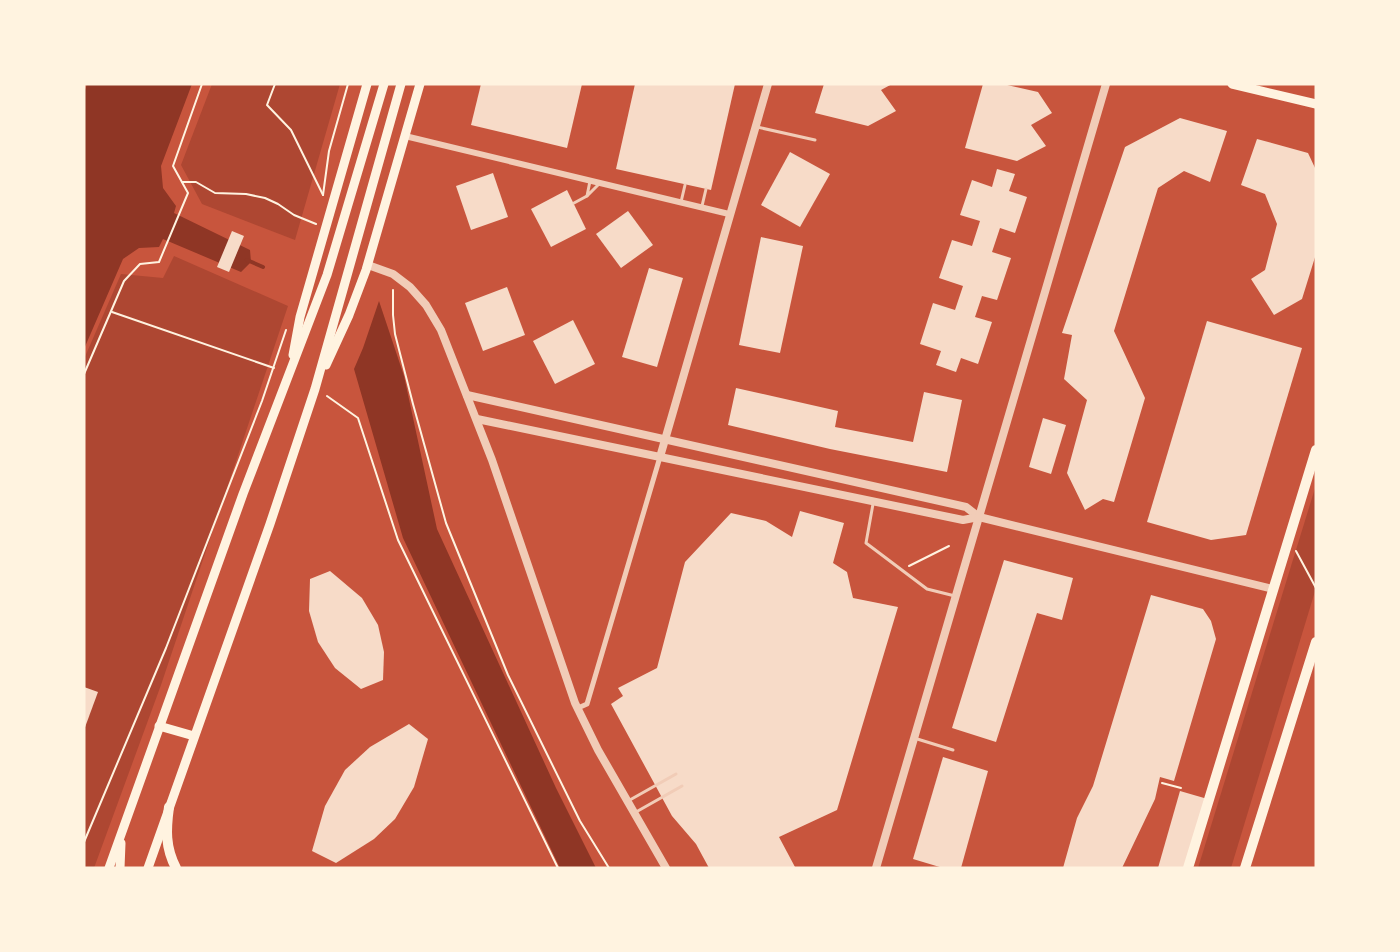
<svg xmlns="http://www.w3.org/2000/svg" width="1400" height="952" viewBox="0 0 1400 952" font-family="Rubik,sans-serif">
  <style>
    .green { fill: #ae4732 }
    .water { fill: #8f3625 }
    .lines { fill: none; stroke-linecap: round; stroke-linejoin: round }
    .stream { stroke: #8f3625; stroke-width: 4 }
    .building { fill: #f7dbc8 }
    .path { stroke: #fff3e0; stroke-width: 2 }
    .service { stroke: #f1ccb7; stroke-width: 3 }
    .pedestrian { stroke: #f1ccb7; stroke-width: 5 }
    .minor { stroke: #f1ccb7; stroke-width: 6 }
    .tertiary { stroke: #f1ccb7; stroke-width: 8 }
    .secondary { stroke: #fff3e0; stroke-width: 9 }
    .primary { stroke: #fff3e0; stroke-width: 10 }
    .trunk { stroke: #fff3e0; stroke-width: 10 }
  </style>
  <rect width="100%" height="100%" fill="#c8553d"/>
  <g class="green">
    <polygon points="212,84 340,84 295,240 202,204 181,165"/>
    <polygon points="174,256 288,306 161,685 94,868 84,868 84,359 121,274 163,278"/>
    <polygon points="1316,485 1316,588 1231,868 1198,868"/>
  </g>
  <g class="water">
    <polygon points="87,84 192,84 161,166 163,188 176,206 174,213 250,250 251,262 241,272 163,239 159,247 139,248 123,259 84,349 84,93"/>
    <polygon points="379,301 404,376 437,529 556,788 596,868 560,868 403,538 354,369 363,348"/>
  </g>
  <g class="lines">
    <polyline class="stream" points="247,260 263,267"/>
  </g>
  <g class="building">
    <polygon points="481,84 582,84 567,148 471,125"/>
    <polygon points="635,84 735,84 711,190 616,169"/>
    <polygon points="824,84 892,84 881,90 896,111 868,126 815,113"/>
    <polygon points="983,84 1003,84 1038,92 1052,113 1031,125 1046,146 1017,161 965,148"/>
    <polygon points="1180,118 1227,131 1210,182 1184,171 1158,188 1114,331 1145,398 1114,502 1103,499 1085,510 1067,473 1087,400 1064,379 1072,335 1062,333 1125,147"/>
    <polygon points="1257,139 1308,153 1316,170 1316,254 1302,299 1274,315 1251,279 1265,270 1277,224 1265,194 1241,185"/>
    <polygon points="790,152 830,174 800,227 761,205"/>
    <polygon points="997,169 1015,174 1009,191 1027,197 1015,233 1000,228 992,252 1011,258 997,300 982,296 975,317 992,322 978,364 961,358 956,372 936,365 941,351 920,344 933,303 955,310 963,286 939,278 952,240 972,246 980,221 960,215 972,180 992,187"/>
    <polygon points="493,173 508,217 471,230 456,186"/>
    <polygon points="567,190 586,229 551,247 531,209"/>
    <polygon points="628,211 653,245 621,268 596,234"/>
    <polygon points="232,231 244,236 229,272 217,267"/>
    <polygon points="761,237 803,246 780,353 739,345"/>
    <polygon points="649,268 683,278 657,367 622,357"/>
    <polygon points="507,287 525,335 483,351 465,303"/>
    <polygon points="573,320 595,364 555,384 533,341"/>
    <polygon points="1207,321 1302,348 1246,535 1211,540 1147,522"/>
    <polygon points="736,388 838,411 835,427 913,442 924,392 962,400 947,472 830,449 728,425"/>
    <polygon points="1043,418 1066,425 1051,474 1029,467"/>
    <polygon points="800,511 844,523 833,563 847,572 853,598 898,607 837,810 779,837 795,867 794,868 709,868 696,844 672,816 611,704 623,696 618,688 657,668 685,562 731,513 766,521 792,537"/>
    <polygon points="1004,560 1073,578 1062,620 1037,613 996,742 952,728"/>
    <polygon points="330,571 362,598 378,625 384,652 383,680 361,689 335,668 318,642 309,611 310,579"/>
    <polygon points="1151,595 1203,609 1211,621 1216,639 1174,781 1160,777 1155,799 1122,868 1063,868 1077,818 1093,786"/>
    <polygon points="84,687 98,692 84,730"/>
    <polygon points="409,724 428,739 414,787 395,819 374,839 336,863 312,851 325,806 345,770 370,747"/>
    <polygon points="943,757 988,771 961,868 943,868 913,859"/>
    <polygon points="1180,791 1211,800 1192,868 1158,868"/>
  </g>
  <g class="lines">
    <g class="path">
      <polyline points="275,84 267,105 291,130 323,195"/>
      <polyline points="182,182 196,182 215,193 246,194 265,198 278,204 294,215 316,224"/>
      <polyline points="323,195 329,151 348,84"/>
      <polyline points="393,290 393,315 395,334 413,404 446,523 508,675 580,821 609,868"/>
      <polyline points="112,312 274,368"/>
      <polyline points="84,374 124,281 140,264 159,262 188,193 173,166 202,84"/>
      <polyline points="327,396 358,418 398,540 558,868"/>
      <polyline points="1296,551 1316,588"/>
      <polyline points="909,566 949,546"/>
      <polyline points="1162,783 1181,788"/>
      <polyline points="84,842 166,648 262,401 286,330"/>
    </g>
    <g class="service">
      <polyline points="757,127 815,140"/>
      <polyline points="590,181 587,196 600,183"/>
      <polyline points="681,202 685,185"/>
      <polyline points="574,203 587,196"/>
      <polyline points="702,206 706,189"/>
      <polyline points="873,504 866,543 927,589 955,596"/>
      <polyline points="914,738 953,750"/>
      <polyline points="628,801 676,774"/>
      <polyline points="636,812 682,786"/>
    </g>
    <polyline class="pedestrian" points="578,708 587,704 660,457"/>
    <polyline class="minor" points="405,136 729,214"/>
    <g class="tertiary">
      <polyline points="368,265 393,274 410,287 426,305 441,330 492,460 575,703 598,750 666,868"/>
      <polyline points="467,395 966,507 979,517 1273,589"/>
      <polyline points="477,419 963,520 979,517"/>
      <polyline points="660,457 768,84"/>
      <polyline points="876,868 1106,84"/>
    </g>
    <g class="secondary">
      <polyline points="1232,84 1316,104"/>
      <polyline points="293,355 300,317 367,84"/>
      <polyline points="326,365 349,315 366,270 420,84"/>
      <polyline points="159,726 194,736"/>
      <polyline points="109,868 243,494 327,275 384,84"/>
      <polyline points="120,868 121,843"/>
      <polyline points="148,868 270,524 315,389 401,84"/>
    </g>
    <g class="primary">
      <polyline points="1188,868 1316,450"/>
      <polyline points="1245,868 1316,642"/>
    </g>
    <path class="trunk" d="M169 807C166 829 165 847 176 868"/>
  </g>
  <rect width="1400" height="952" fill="none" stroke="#fff3e0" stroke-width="171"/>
</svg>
